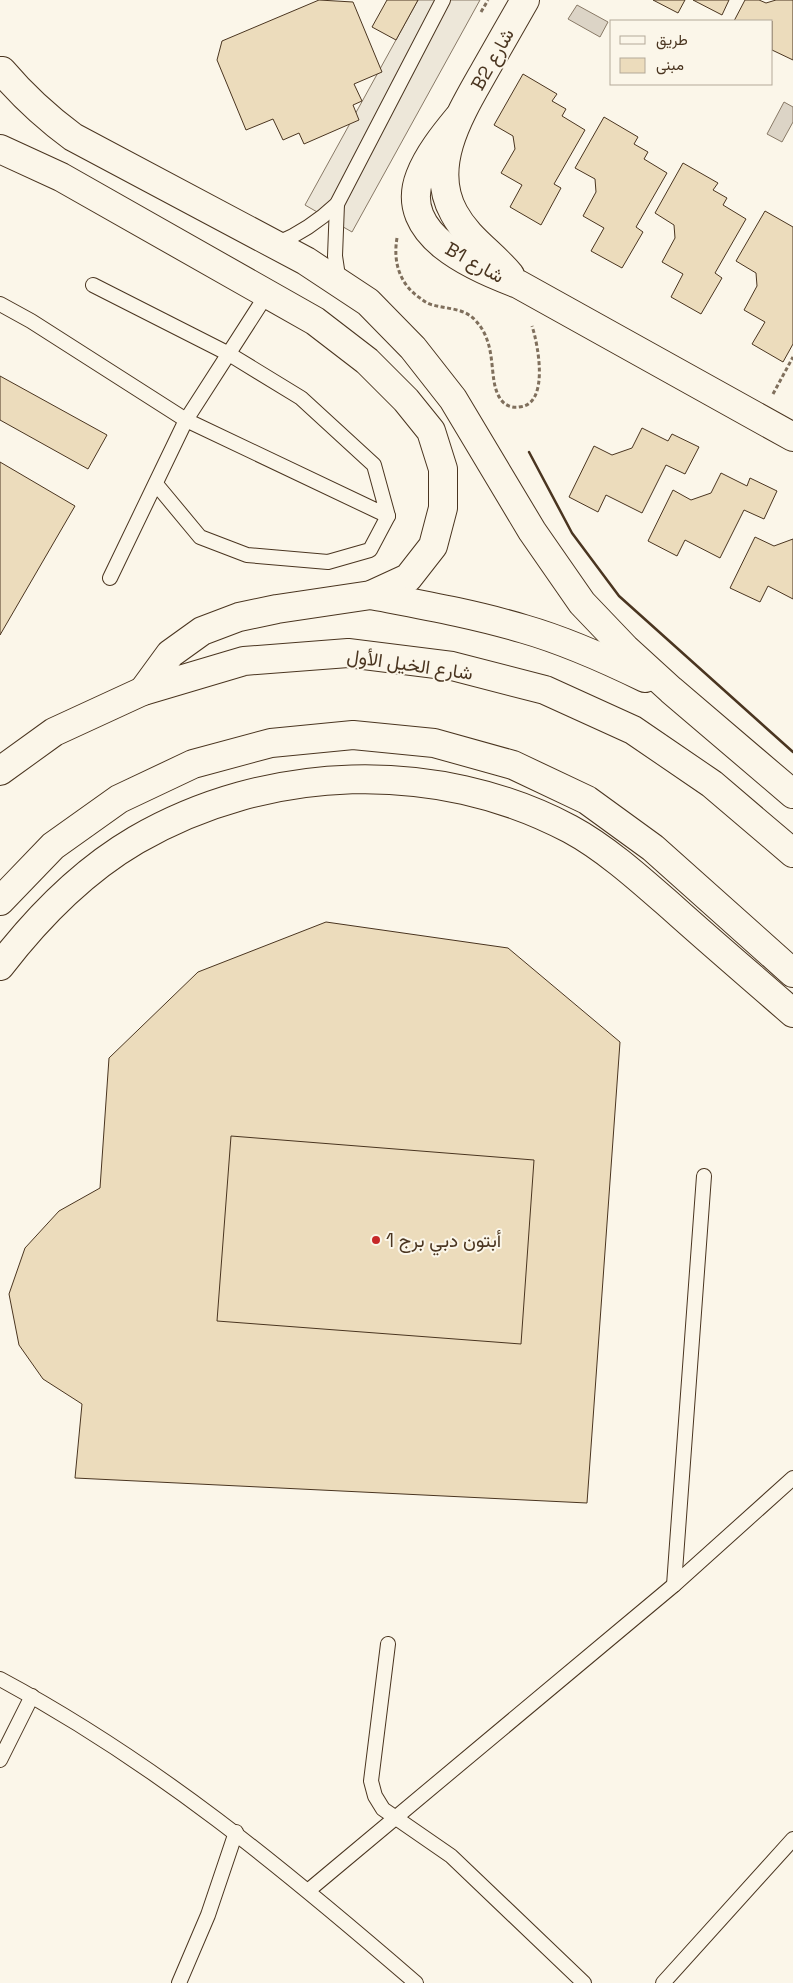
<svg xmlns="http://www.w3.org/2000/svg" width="793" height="1983" viewBox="0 0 793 1983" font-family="'Space Grotesk',Vazirmatn,sans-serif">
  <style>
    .parking { fill: #ede7d9; stroke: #887966 }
    .water { fill: #dcd4c6; stroke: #887966 }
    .building { fill: #ecdcbc; stroke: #4a3520 }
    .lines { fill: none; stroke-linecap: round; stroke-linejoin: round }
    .lane-casing { stroke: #4a3520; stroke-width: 16 }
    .street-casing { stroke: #4a3520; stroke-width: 30 }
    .secondary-casing { stroke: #4a3520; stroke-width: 30 }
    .primary-casing { stroke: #4a3520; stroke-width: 30 }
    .path { stroke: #7f6f5c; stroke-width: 3; stroke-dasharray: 4 2.5; stroke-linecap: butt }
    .lane { stroke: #fbf6e9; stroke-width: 14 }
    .street { stroke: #fbf6e9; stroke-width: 28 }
    .secondary { stroke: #fbf6e9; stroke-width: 28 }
    .primary { stroke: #fbf6e9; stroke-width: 28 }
    .wall { stroke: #4a3520; stroke-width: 2.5 }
    .poi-dot { fill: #c62828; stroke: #fbf6e9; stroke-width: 2 }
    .labels { text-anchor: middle; stroke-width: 4; stroke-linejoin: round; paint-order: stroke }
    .street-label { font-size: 19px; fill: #4a3520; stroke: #fbf6e9 }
    .poi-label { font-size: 19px; fill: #4a3520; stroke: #fbf6e9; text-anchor: start }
  </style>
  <rect width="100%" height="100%" fill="#fbf6e9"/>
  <polygon class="parking" points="418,0 480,0 352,232 305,205"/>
  <g class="water">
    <polygon points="577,5 608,22 600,37 568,19"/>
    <polygon points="784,102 793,107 793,122 782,142 767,134"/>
  </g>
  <g class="building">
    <polygon points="319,0 353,2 382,72 354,84 362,101 353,105 359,120 304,144 299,133 283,140 273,119 246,130 217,60 222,41"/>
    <polygon points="387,0 418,0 396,40 372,27"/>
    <polygon points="653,0 685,0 678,13"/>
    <polygon points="693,0 729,0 722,15"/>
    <polygon points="745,0 759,0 766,3 776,0 793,0 793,60 772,50 772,21 734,21"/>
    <polygon points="523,74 557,94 552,101 566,109 562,116 585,130 554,184 561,188 541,225 510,207 522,185 501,173 515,149 513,136 494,125"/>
    <polygon points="604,117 638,137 634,144 648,152 644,159 667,173 636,227 643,232 622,268 591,251 604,228 583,216 596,192 595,179 575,168"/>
    <polygon points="683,163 718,183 713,190 727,198 723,205 746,219 715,273 722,278 701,314 671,297 683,274 662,262 675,238 674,225 655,213"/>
    <polygon points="765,211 793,227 793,344 783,362 752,344 765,322 744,310 757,286 756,273 736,261"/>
    <polygon points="0,376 107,435 88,469 0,420"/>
    <polygon points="642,428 668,441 672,434 699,447 685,474 666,465 642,513 606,495 598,512 569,497 594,446 612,455 632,448"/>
    <polygon points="0,462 75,506 0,635"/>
    <polygon points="721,473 747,486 750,478 777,491 764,519 744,510 720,558 685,540 677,556 648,541 673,490 691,500 711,493"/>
    <polygon points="755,537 774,546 793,539 793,599 768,586 760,602 730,588"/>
    <polygon points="326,922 508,948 620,1042 587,1503 75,1478 82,1404 43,1379 19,1345 9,1294 25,1248 59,1211 100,1188 109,1058 198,972"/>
    <polygon points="231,1136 534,1160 521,1344 217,1321"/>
  </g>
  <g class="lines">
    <g class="lane-casing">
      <g id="lane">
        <polyline points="337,204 335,256 339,283"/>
        <path d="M276 244C300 234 318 222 337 204L443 0"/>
        <polyline points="0,304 31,321 186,420 388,516 374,465 301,398 229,354 93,285"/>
        <polyline points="156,484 200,537 247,555 328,562 370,550 388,516"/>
        <polyline points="110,578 186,420 267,294"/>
        <polyline points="674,1585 704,1176"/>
        <polyline points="388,1644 371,1781 375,1796 383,1809 451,1856 584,1983"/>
        <path d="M0 1679C155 1762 284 1869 416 1983"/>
        <polyline points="0,1760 32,1696"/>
        <polyline points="309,1890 674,1585 793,1478"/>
        <polyline points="179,1983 208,1915 236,1832"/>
        <polyline points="663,1983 793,1839"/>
      </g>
    </g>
    <g class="street-casing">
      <g id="street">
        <path d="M458 118C444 135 428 155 420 176 397 235 475 268 518 284L793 437"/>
        <path d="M510 275C492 253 468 239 454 213 427 165 462 111 485 70 498 47 512 23 525 0"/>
      </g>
    </g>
    <g class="secondary-casing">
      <g id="secondary">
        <path d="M2 71C24 97 46 117 73 137L306 261 368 302 413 348 453 399 532 531 582 603 625 648 671 690 793 794"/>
        <polyline points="0,149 61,177 315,321 367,361 406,400 431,431 443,469 443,508 433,546 408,578 371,595 277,609 239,617 202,631 170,654 143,691"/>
        <path d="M371 595C423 605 474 614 524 629 566 641 606 659 645 678"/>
        <polyline points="0,771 54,732 143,691 244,661 348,653 452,666 545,690 633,730 712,784 793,853"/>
        <path d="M0 966C37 918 83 871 136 840 267 764 436 758 570 829 607 849 642 881 674 909 713 944 753 978 793 1013"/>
      </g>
    </g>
    <g class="primary-casing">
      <polyline id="primary" points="0,901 53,846 119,799 193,764 271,743 353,735 434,743 513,765 587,800 653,848 793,973"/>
    </g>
    <g class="path">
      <polyline points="481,12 488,0"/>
      <path d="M397 238C393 261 399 284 420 298 424 301 428 304 433 305 447 309 464 308 475 320 500 346 486 382 502 401 506 406 513 408 519 407 550 405 538 344 532 326"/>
      <polyline points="773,394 793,357"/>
    </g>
    <use href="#lane" class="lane"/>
    <use href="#street" class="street"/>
    <use href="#secondary" class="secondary"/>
    <use href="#primary" class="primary"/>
    <polyline class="wall" points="529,452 572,533 619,596 793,752"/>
  </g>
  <circle class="poi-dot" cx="376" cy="1240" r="5"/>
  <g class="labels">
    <g class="street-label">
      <text transform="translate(492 59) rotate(-61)" y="7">B2 شارع</text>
      <text transform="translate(475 262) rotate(29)" y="7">B1 شارع</text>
      <text transform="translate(410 664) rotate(8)" y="7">شارع الخيل الأول</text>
    </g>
    <g class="poi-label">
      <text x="386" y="1247">أبتون دبي برج 1</text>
    </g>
  </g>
  <rect x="610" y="20" width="162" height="65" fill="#fbf6e9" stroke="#b4a999"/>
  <rect x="620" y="36" width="25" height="8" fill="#fbf6e9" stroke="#b4a999"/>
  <text x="656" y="45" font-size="15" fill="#4a3520">طريق</text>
  <rect x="620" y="58" width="25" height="15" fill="#ecdcbc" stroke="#b4a999"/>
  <text x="656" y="70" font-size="15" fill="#4a3520">مبنى</text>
</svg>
